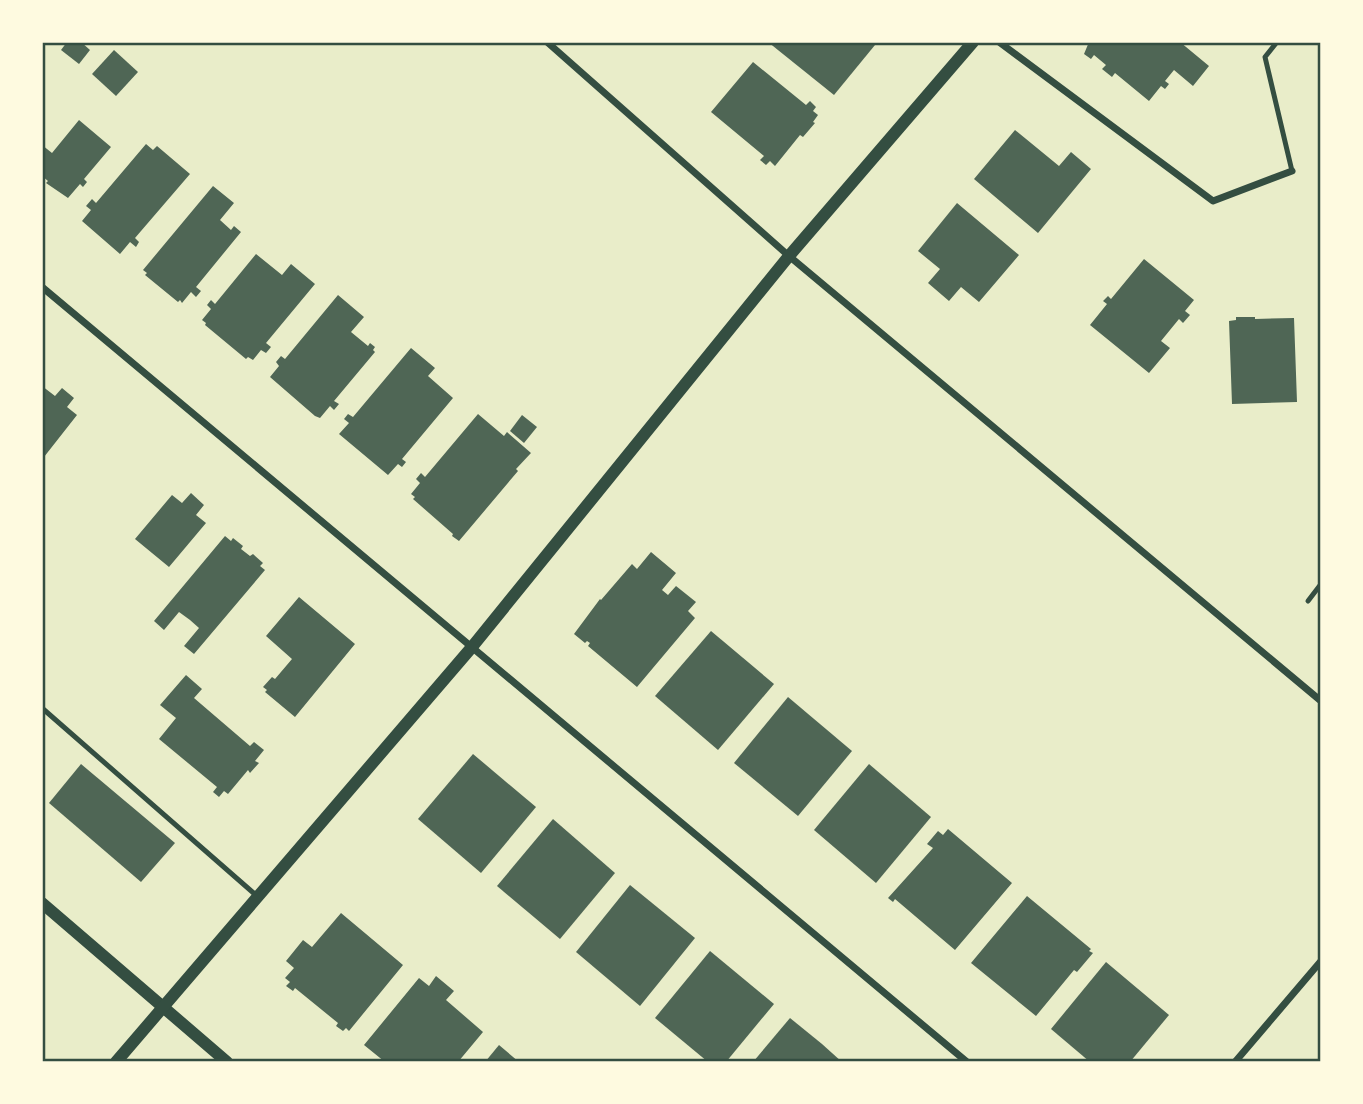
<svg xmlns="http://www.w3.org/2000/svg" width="1363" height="1104" viewBox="0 0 1363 1104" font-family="'Nunito Sans',sans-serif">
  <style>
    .building { fill: #4f6655 }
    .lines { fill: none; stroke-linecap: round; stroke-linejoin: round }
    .service { stroke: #344e41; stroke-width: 5 }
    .minor { stroke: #344e41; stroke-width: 7 }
    .tertiary { stroke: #344e41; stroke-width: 12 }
    .neatline { fill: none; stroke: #344e41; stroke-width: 2.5 }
  </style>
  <rect width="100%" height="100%" fill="#e9edc9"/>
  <g class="building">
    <polygon points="67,42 81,42 90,50 79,64 61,50"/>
    <polygon points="768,42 871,42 875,45 834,95"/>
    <polygon points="1089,42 1180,42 1209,66 1193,86 1174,70 1165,81 1169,84 1165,89 1161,86 1149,101 1115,73 1112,77 1102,69 1106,65 1094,55 1091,59 1084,54"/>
    <polygon points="114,50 138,72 116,96 92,74"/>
    <polygon points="753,62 806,105 810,101 816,107 813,111 818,115 813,122 815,123 803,137 800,135 775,166 770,161 766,165 760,160 764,156 711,112"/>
    <polygon points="79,120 111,147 84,179 87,182 83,187 80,184 68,198 46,183 48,181 42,176 42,145 52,153"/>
    <polygon points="1015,130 1059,166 1071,152 1091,169 1038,233 974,179"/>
    <polygon points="146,144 153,150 157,146 190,174 135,238 139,242 136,247 130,242 120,254 82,221 91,210 86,206 92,199 96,203"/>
    <polygon points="213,186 234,203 220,220 231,230 234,226 241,232 196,287 201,291 196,297 191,292 182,303 180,300 178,302 145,275 147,273 143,270"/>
    <polygon points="957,203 1019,255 979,302 961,287 949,301 928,283 940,269 918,251"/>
    <polygon points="256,254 282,275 291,264 315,284 266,343 271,347 266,353 261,350 253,360 248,357 246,359 205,325 206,323 202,320 211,309 207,305 211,300 215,304"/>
    <polygon points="1144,259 1194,300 1185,311 1190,315 1183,323 1179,319 1161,341 1170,348 1149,373 1090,325 1107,304 1103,301 1108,296 1111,299"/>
    <polygon points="338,295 364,317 351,332 368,346 370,343 375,347 373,350 375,352 334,401 339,404 334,410 330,406 320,418 315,416 270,377 279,366 276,362 281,356 285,359"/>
    <polygon points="1236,317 1255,317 1255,319 1294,318 1297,402 1232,404 1229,321 1236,320"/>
    <polygon points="411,348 435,368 428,376 453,398 402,459 406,462 402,467 398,464 388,475 339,434 349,423 344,419 348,414 353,417"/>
    <polygon points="42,386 55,396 62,388 74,398 67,407 77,415 44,457"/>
    <polygon points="478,414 504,436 507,432 531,453 516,469 518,471 459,541 452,536 453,534 413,499 415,497 411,494 420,483 416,479 421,473 425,477"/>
    <polygon points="522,415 537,427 524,443 510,431"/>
    <polygon points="191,493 204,505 196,515 206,523 169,567 135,539 172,495 182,503"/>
    <polygon points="225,536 231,541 233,538 243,546 241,549 250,556 253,554 263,563 260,566 265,570 194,654 184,646 199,628 190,620 179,612 164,630 154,621"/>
    <polygon points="651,552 676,573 662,590 668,595 676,586 696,602 688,611 695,618 637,687 588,646 590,643 587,641 585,643 574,634 600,599 601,600 632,564 637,569"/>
    <polygon points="299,597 355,644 295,717 265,692 267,690 263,687 272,677 275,679 292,659 266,636"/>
    <polygon points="711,631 774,684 718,750 655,696"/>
    <polygon points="186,675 202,689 194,698 250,746 254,742 264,750 255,761 259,763 250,773 248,770 228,794 224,791 219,797 213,792 217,787 159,739 176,718 160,705"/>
    <polygon points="788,697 852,751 798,816 734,763"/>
    <polygon points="473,754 536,807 481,873 418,819"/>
    <polygon points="81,764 175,843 141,882 49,803"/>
    <polygon points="869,764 931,817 876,883 814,830"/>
    <polygon points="553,819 615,873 560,939 497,886"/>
    <polygon points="948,829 1012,883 955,950 895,899 893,902 888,898 933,848 927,844 938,831 943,835"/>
    <polygon points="630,885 695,938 640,1006 576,952"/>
    <polygon points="1027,896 1091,949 1089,951 1093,953 1077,972 1074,970 1036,1016 971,963"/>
    <polygon points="341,913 403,965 349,1031 346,1028 343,1031 336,1026 338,1023 295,988 293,991 286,986 290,982 285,978 294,968 286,961 303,940 312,947"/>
    <polygon points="710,951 774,1004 726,1062 708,1062 655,1018"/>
    <polygon points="1106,962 1169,1015 1130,1062 1090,1062 1051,1029"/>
    <polygon points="436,976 454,991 446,1000 483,1032 458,1062 385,1062 364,1045 419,978 429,986"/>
    <polygon points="790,1018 822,1044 842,1062 753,1062"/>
    <polygon points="499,1045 519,1062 485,1062"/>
  </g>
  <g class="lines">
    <g class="service">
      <polyline points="1277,42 1265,57 1292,171"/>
      <polyline points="1308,601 1321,584"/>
      <polyline points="42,708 257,896"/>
    </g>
    <g class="minor">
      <polyline points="547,42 789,256 1321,701"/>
      <polyline points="999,42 1213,201 1292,171"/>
      <polyline points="42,287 967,1062"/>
      <polyline points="1235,1062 1321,961"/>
    </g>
    <g class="tertiary">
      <polyline points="42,903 227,1062"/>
      <polyline points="116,1062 472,647 789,256 973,42"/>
    </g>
  </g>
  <rect width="1363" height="1104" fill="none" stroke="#fefae0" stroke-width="88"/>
  <rect x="44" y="44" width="1275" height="1016" class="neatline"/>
</svg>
